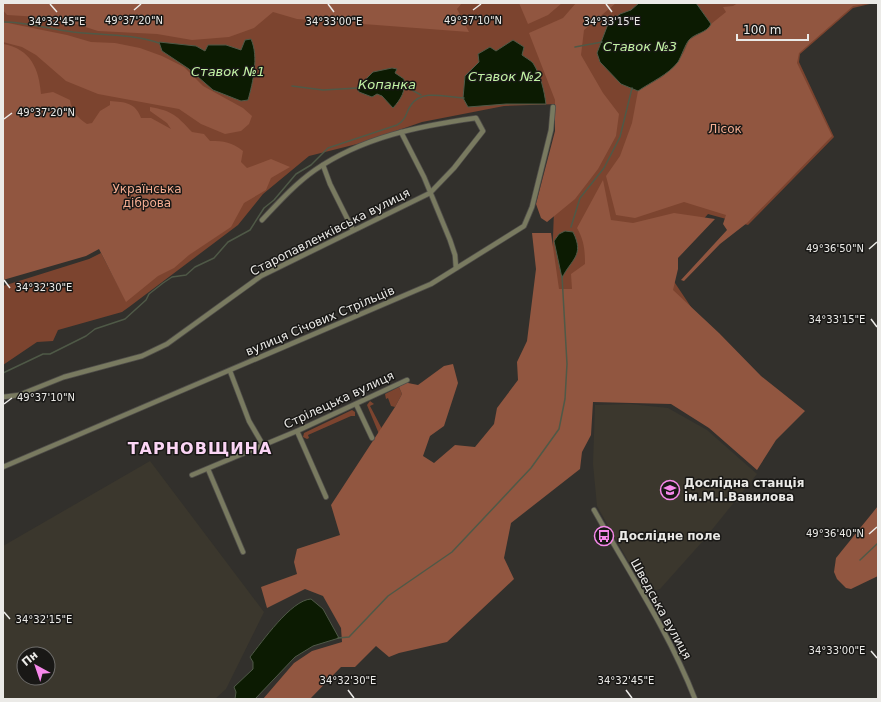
<svg xmlns="http://www.w3.org/2000/svg" width="881" height="702" viewBox="0 0 881 702" font-family="'DejaVu Sans',sans-serif">
  <style>
    .built { fill: #3b372d; fill-rule: evenodd }
    .green { fill: #7c442f }
    .forest { fill: #915640 }
    .water { fill: #0c1b02; stroke: #4f5947 }
    .lines { fill: none; stroke-linecap: round; stroke-linejoin: round }
    .stream { stroke: #4f5947; stroke-width: 1.5 }
    .street-casing { stroke: #504e4a; stroke-width: 6 }
    .street { stroke: #797a60; stroke-width: 4.5 }
    .ticks { fill: none; stroke: #ebeae7; stroke-width: 1.5 }
    .labels { text-anchor: middle; stroke-width: 3; stroke-linejoin: round; paint-order: stroke }
    .park-label { font-size: 12px; fill: #f4ad92; stroke: #191816 }
    .street-label { font-size: 12px; fill: #ebeae7; stroke: #191816 }
    .poi-label { font-size: 12px; font-weight: bold; fill: #ebeae7; stroke: #191816; text-anchor: start }
    .water-label { font-size: 13px; font-style: italic; fill: #c2f3a4; stroke: #191816 }
    .district-label { font-size: 16px; font-weight: bold; letter-spacing: 1px; fill: #fbd5f5; stroke: #191816 }
    .ticks-label { font-size: 10px; text-anchor: middle; fill: #ebeae7; stroke: #191816; stroke-width: 3; stroke-linejoin: round; paint-order: stroke }
  </style>
  <rect width="100%" height="100%" fill="#32302c"/>
  <g class="built">
    <polygon points="630,404 668,408 707,430 757,474 702,542 660,589 656,590 639,580 597,506 593,464 595,405"/>
    <path d="M150 461 264 612 226 689 215 699H3V546ZM24 654H48V678H24Z"/>
  </g>
  <g class="green">
    <polygon points="3,3 874,3 853,8 800,54 799,62 834,137 748,225 708,214 663,265 695,313 549,344 558,104 504,106 422,122 361,143 309,156 263,194 238,225 129,307 122,312 58,330 53,341 37,342 3,365 3,286 89,259 101,253 123,295 101,246 3,275"/>
    <polygon points="399,387 402,394 395,407 391,406 388,398 386,399 385,394"/>
    <polygon points="370,401 374,404 370,406 382,429 379,434 367,405"/>
    <polygon points="352,410 355,412 355,416 351,416 308,435 309,438 307,439 303,437 304,433"/>
  </g>
  <g class="forest">
    <polygon points="3,3 462,3 457,9 469,32 297,19 273,12 254,28 229,37 192,40 157,34 98,31 57,18 7,15 3,10"/>
    <polygon points="519,3 562,3 548,15 528,24"/>
    <polygon points="576,3 616,3 584,30 581,55 603,93 619,114 616,136 598,169 575,199 547,222 541,218 536,204 555,131 555,100 529,33 563,18"/>
    <polygon points="738,3 871,3 853,6 799,53 797,63 832,136 747,223 720,244 684,281 681,280 727,230 723,224 726,215 684,202 635,218 616,215 606,176 620,156 632,123 638,91 662,77 676,64 684,52 689,40 709,28 711,24 726,12 723,7 733,6"/>
    <polygon points="3,22 67,35 91,42 115,43 140,48 162,56 184,67 203,86 243,108 252,116 249,124 241,131 225,134 201,124 179,109 98,94 66,81 36,55 22,47 3,42"/>
    <path d="M3 44C31 49 39 69 41 94L53 92 70 100C71 110 78 118 87 124L92 123 100 111 110 105V101C125 102 136 103 141 118H151L171 129 167 123 150 111V107C173 111 177 116 192 132L204 134 210 141C224 141 232 142 243 151L241 162 247 168 271 159 290 167 271 178 266 190 244 203 231 227 189 255 174 268 158 276 126 302 99 249 86 256 3 280Z"/>
    <path d="M603 180 611 220 633 223 674 213 715 219 678 258V269L673 290 719 333 761 376 805 411 776 440 757 470 709 428 671 404 593 402 591 435 582 452 580 469 511 523 504 558 514 579 447 642 399 653 389 657 376 646 355 667H341L310 699H263L294 663 312 651 342 642 341 628 323 596 305 589 267 608 261 587 297 574 294 562 297 549 340 535 331 505 395 407 402 394 399 387 407 380 408 383 418 385 444 366 453 364 458 383 444 426 430 436 423 456 434 463 455 445 475 447 494 424 497 408 518 380 517 362 527 341 536 269 532 233H551L559 289H572L571 274 585 264C585 250 584 240 577 228Z"/>
    <polygon points="878,506 878,576 851,589 846,588 837,579 834,572 836,558"/>
  </g>
  <g class="water">
    <path d="M639 3H696L711 24C707 33 695 33 689 40 685 45 682 55 678 62 668 75 651 82 638 91L621 84 600 62 597 53 608 24 620 14 631 10Z"/>
    <path d="M251 39C259 57 253 82 248 100L241 101 213 90 189 69 162 51 159 42 196 46 205 51 208 45H226L241 50 245 40Z"/>
    <path d="M513 40 524 47 522 55C526 58 530 60 533 63 541 76 544 90 546 104H506L468 107 463 98 465 76 479 62 478 54 490 47 496 51Z"/>
    <path d="M392 68 397 69 395 73 404 79C406 91 401 99 393 108L382 96 377 94 372 97 359 92 357 88 373 72Z"/>
    <path d="M565 231 573 232C585 256 571 259 562 278L554 241 559 234Z"/>
    <path d="M311 599 323 609 339 638 313 646 295 657 255 699H235L236 692 234 687 253 669V662L250 657C262 642 291 600 311 599Z"/>
  </g>
  <g class="lines">
    <g class="stream">
      <path d="M3 22C27 22 50 29 73 32 101 35 133 34 159 43"/>
      <polyline points="575,47 602,42"/>
      <polyline points="292,86 323,90 358,88"/>
      <polyline points="412,90 421,95"/>
      <polyline points="571,227 580,198 604,168 620,137 632,88"/>
      <path d="M3 373 43 354H50L86 336 95 329 125 319 146 300 149 294 163 283 172 277 186 275 195 267 214 258 228 242 250 230 264 208 274 200 296 174 311 165 328 148 397 125C408 118 405 113 411 105 423 88 447 98 464 98"/>
      <polyline points="860,560 878,543"/>
      <polyline points="338,638 349,637 388,596 452,552 531,468 559,429 565,399 567,364 562,276"/>
    </g>
    <g class="street-casing">
      <g id="street">
        <polyline points="401,132 424,177 450,240 455,255 456,268"/>
        <polyline points="323,165 330,184 353,230"/>
        <polyline points="230,371 249,421 263,445"/>
        <path d="M3 397 19 395 64 377 142 356 167 344 261 276 430 193 454 168 483 131 476 118C419 126 363 137 315 170 295 184 278 203 262 220"/>
        <polyline points="356,404 372,438"/>
        <polyline points="297,431 326,497"/>
        <polyline points="3,467 431,284 524,226 532,207 551,130 553,107"/>
        <polyline points="208,469 243,552"/>
        <polyline points="192,475 297,431 407,380"/>
        <path d="M594 510C629 572 669 632 695 699"/>
      </g>
    </g>
    <use href="#street" class="street"/>
  </g>
  <path class="ticks" d="M50 4 57 12M328 4 334 12M606 4 612 12M134 10 141 4M473 10 481 4M4 119 12 113M869 249 877 242M4 280 10 288M871 319 877 327M4 404 12 398M869 534 877 527M4 612 10 619M871 651 877 658M348 690 354 698M626 690 632 698"/>
  <defs>
    <g id="university-ring" transform="scale(1)"><circle r="9.5" fill="#191816" stroke="#f788eb" stroke-width="1.5"/><path d="M0-5L7-2L0 1L-7-2ZM-4 1L0 2.5L4 1V4Q0 6-4 4Z" fill="#f788eb"/></g>
    <g id="bus-ring" transform="scale(1)"><circle r="9.5" fill="#191816" stroke="#f788eb" stroke-width="1.5"/><path d="M-5-6H5V4H4V6H2V4H-2V6H-4V4H-5ZM-3.5-4V0h7V-4ZM-3.5 1.2v1.5H-2V1.2ZM2 1.2v1.5H3.5V1.2Z" fill="#f788eb"/></g>
  </defs>
  <g fill-rule="evenodd">
    <use href="#university-ring" x="670" y="490"/>
    <use href="#bus-ring" x="604" y="536"/>
  </g>
  <g class="labels">
    <g class="park-label">
      <text x="725" y="133">Лісок</text>
      <text x="147" y="193">Українська<tspan x="147" dy="14">діброва</tspan></text>
    </g>
    <g class="street-label">
      <text transform="translate(330 232) rotate(-27)" y="4">Старопавленківська вулиця</text>
      <text transform="translate(320 321) rotate(-23)" y="4">вулиця Січових Стрільців</text>
      <text transform="translate(339 400) rotate(-25)" y="4">Стрілецька вулиця</text>
      <text transform="translate(661 609) rotate(61)" y="4">Шведська вулиця</text>
    </g>
    <g class="poi-label">
      <text x="684" y="487">Дослідна станція<tspan x="684" dy="14">ім.М.І.Вавилова</tspan></text>
      <text x="618" y="540">Дослідне поле</text>
    </g>
    <g class="water-label">
      <text x="640" y="51">Ставок №3</text>
      <text x="228" y="76">Ставок №1</text>
      <text x="505" y="81">Ставок №2</text>
      <text x="387" y="89">Копанка</text>
    </g>
    <g class="district-label">
      <text x="200" y="454">ТАРНОВЩИНА</text>
    </g>
  </g>
  <g class="ticks-label">
    <text x="134" y="24">49°37'20"N</text>
    <text x="473" y="24">49°37'10"N</text>
    <text x="334" y="25">34°33'00"E</text>
    <text x="57" y="25">34°32'45"E</text>
    <text x="612" y="25">34°33'15"E</text>
    <text x="46" y="116">49°37'20"N</text>
    <text x="835" y="252">49°36'50"N</text>
    <text x="44" y="291">34°32'30"E</text>
    <text x="837" y="323">34°33'15"E</text>
    <text x="46" y="401">49°37'10"N</text>
    <text x="835" y="537">49°36'40"N</text>
    <text x="44" y="623">34°32'15"E</text>
    <text x="837" y="654">34°33'00"E</text>
    <text x="348" y="684">34°32'30"E</text>
    <text x="626" y="684">34°32'45"E</text>
  </g>
  <rect width="881" height="702" fill="none" stroke="#ebeae7" stroke-width="8"/>
  <g transform="translate(36 666) rotate(320)"><circle r="19" fill="#191816" stroke="#6d6c6a"/>
  <path d="M0-3L7 15L0 10L-7 15Z" fill="#f788eb"/>
  <text y="-6" font-size="11" font-weight="bold" text-anchor="middle" fill="#ebeae7">Пн</text>
  </g>
  <path d="M737 34v6h71v-6" fill="none" stroke="#ebeae7" stroke-width="2"/>
  <text x="743" y="34" font-size="12" fill="#ebeae7" stroke="#191816" stroke-width="3" paint-order="stroke">100 m</text>
</svg>
